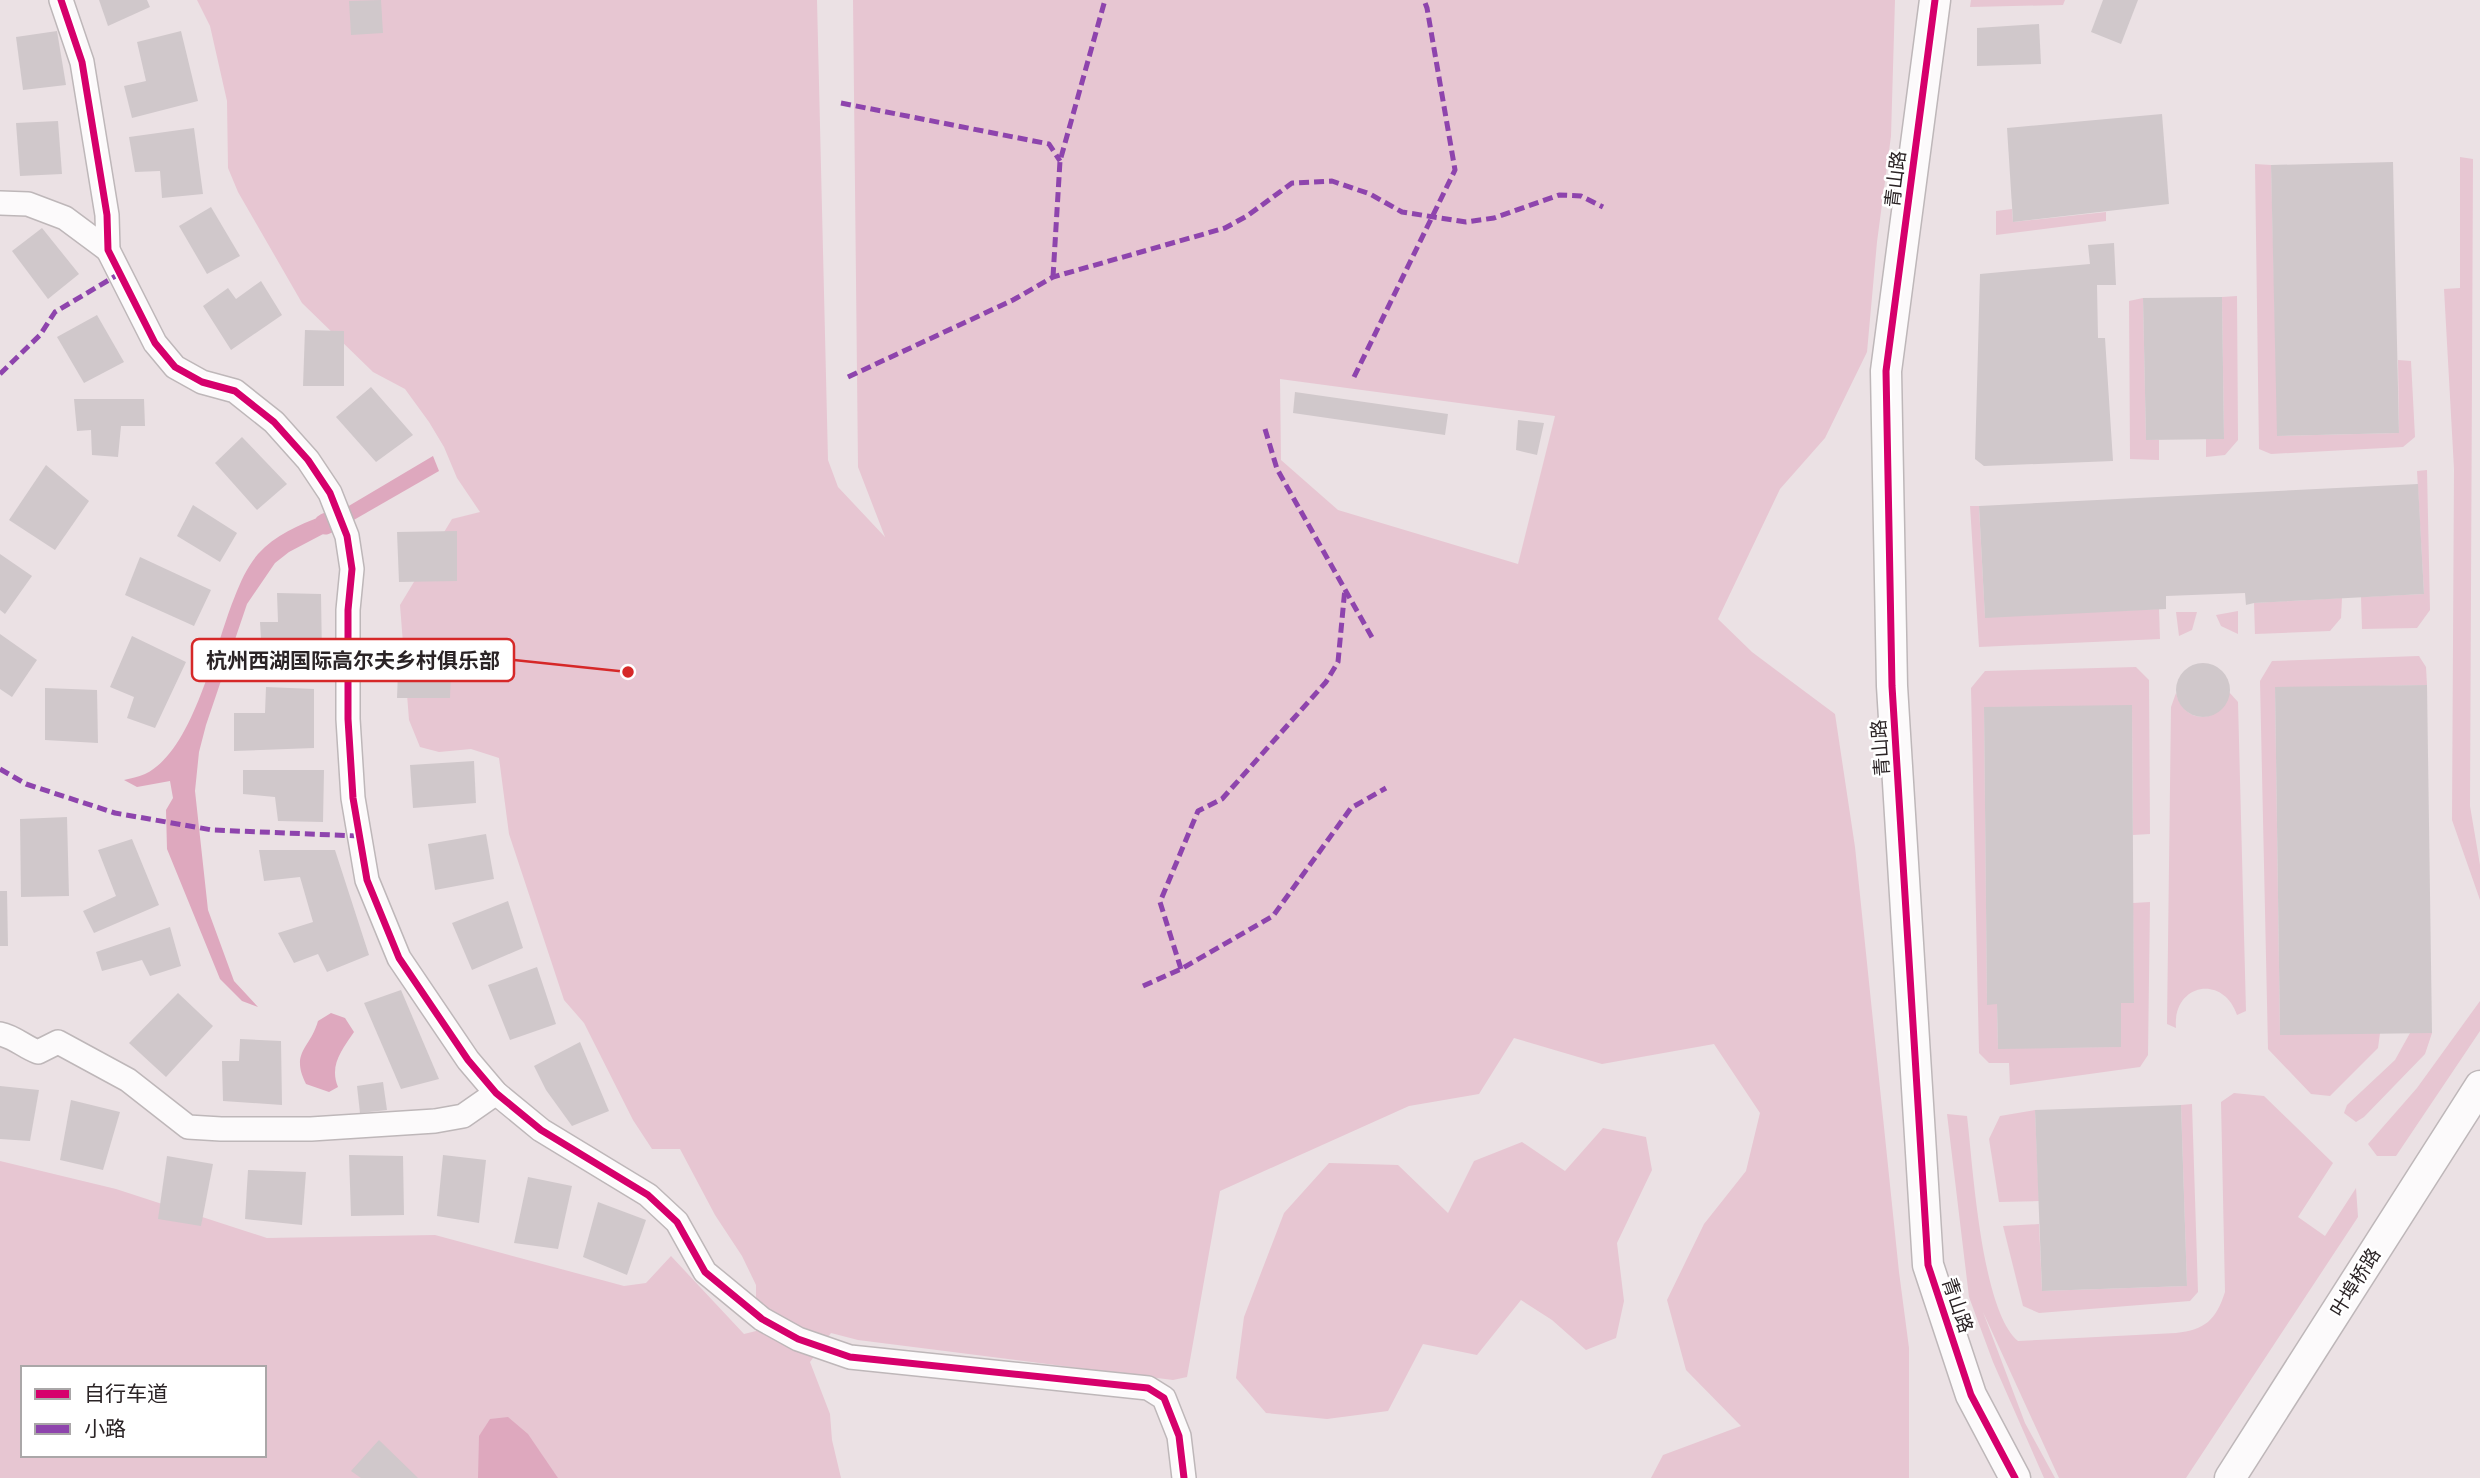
<svg xmlns="http://www.w3.org/2000/svg" width="2480" height="1478" viewBox="0 0 2480 1478" font-family="Georgia,'Noto Sans SC',serif">
  <style>
    .green { fill: #e7c6d2; fill-rule: evenodd }
    .water { fill: #dea8be }
    .lines { fill: none; stroke-linecap: round; stroke-linejoin: round }
    .canal { stroke: #dea8be; stroke-width: 21 }
    .building { fill: #d0c8cb }
    .minor-casing { stroke: #beb7b9; stroke-width: 26 }
    .tertiary-casing { stroke: #beb7b9; stroke-width: 33 }
    .minor { stroke: #fcfafb; stroke-width: 23 }
    .tertiary { stroke: #fcfafb; stroke-width: 30 }
    .quiet { stroke: #8e44ad; stroke-width: 5; stroke-dasharray: 10 5; stroke-linecap: butt }
    .cycleway-casing { stroke: #fff; stroke-width: 11 }
    .cycleway { stroke: #d6006c; stroke-width: 7 }
    .labels { text-anchor: middle; stroke-width: 5; stroke-linejoin: round; paint-order: stroke }
    .street-label { font-size: 19px; fill: #2b2426; stroke: #fff }
    .leader { fill: none; stroke: #d62828; stroke-width: 2.5 }
    .callout-dot { fill: #d62828; stroke: #fff; stroke-width: 2.5 }
    .callout { fill: #fff; stroke: #d62828; stroke-width: 2.5 }
    .callout-label { font-size: 21px; text-anchor: middle; font-weight: bold; fill: #2b2426 }
  </style>
  <rect width="100%" height="100%" fill="#ebe1e4"/>
  <g class="green">
    <path d="M197 0H817L828 460 838 487 885 537 858 467 853 0H1895L1891 136 1877 242 1867 352 1825 438 1780 489 1718 619 1752 652 1835 714 1855 847 1899 1272 1909 1348V1478H1651L1663 1455 1741 1426 1686 1370 1667 1300 1704 1224 1746 1171 1760 1113 1714 1044 1602 1064 1514 1038 1479 1094 1409 1106 1220 1191 1187 1377 1173 1380 858 1340 831 1333 810 1362 830 1414 832 1440 841 1478H0V1161L116 1189 267 1238 435 1235 624 1286 646 1283 671 1256 744 1334 756 1331V1285L742 1256 715 1215 680 1149H652L633 1120 584 1023 564 1000 509 834 499 758 471 749 439 752 420 747 409 720 400 605 452 519 480 512 457 478 444 447 429 422 405 389 373 372 302 303 238 192 228 168 227 101 210 26ZM1280 379 1555 416 1518 564 1338 510 1281 460ZM23 1368H264V1455H23Z"/>
    <polygon points="1971,0 2065,0 2063,5 1970,7"/>
    <polygon points="2460,157 2473,159 2470,806 2480,865 2480,900 2452,820 2454,469 2444,289 2460,288"/>
    <polygon points="2255,164 2271,165 2278,436 2399,433 2398,360 2411,361 2415,437 2403,447 2271,454 2259,449"/>
    <polygon points="2012,209 2013,222 2106,212 2106,221 1996,235 1996,211"/>
    <polygon points="2237,296 2238,440 2225,455 2206,457 2206,439 2224,438 2222,297"/>
    <polygon points="2143,298 2146,440 2159,440 2159,460 2130,459 2129,301"/>
    <polygon points="2427,470 2430,610 2417,628 2362,629 2361,597 2424,594 2417,471"/>
    <polygon points="1970,506 1979,506 1985,617 2159,609 2160,639 1979,647"/>
    <polygon points="2342,598 2341,618 2330,631 2255,634 2254,603"/>
    <polygon points="2238,611 2238,634 2221,626 2216,615"/>
    <polygon points="2176,612 2197,612 2192,630 2179,636"/>
    <polygon points="2419,656 2426,667 2427,685 2275,688 2280,1034 2380,1033 2378,1048 2330,1096 2311,1094 2268,1049 2260,681 2272,661"/>
    <polygon points="2136,667 2149,680 2150,834 2133,835 2132,706 1984,707 1987,1004 1997,1004 1998,1048 2121,1047 2121,1003 2134,1003 2133,903 2150,902 2148,1055 2140,1067 2010,1085 2009,1063 1989,1063 1979,1053 1971,688 1985,671"/>
    <path d="M2229 692 2238 702 2246 1011 2237 1015C2223 973 2172 984 2176 1028L2167 1024 2171 707 2176 693C2184 725 2221 725 2229 692Z"/>
    <polygon points="2480,1001 2480,1031 2396,1156 2377,1156 2368,1144 2417,1088"/>
    <polygon points="2410,1033 2432,1033 2425,1054 2364,1117 2356,1122 2344,1113 2347,1105 2395,1060"/>
    <path d="M2234 1093 2264 1096 2333 1163 2298 1217 2325 1236 2356 1188 2358 1217 2186 1478H2059L1983 1312 2025 1423 2055 1478H2044L1993 1362 1969 1297 1947 1114 1967 1116C1973 1166 1981 1310 2018 1341L2176 1333C2205 1330 2216 1320 2225 1292L2221 1102Z"/>
    <polygon points="2192,1104 2198,1292 2190,1301 2039,1313 2023,1306 2003,1226 2039,1224 2042,1291 2187,1286 2181,1105"/>
    <polygon points="2035,1110 2039,1201 1999,1202 1989,1139 2000,1116"/>
    <polygon points="1603,1128 1646,1137 1652,1170 1617,1243 1624,1301 1616,1338 1586,1350 1552,1320 1521,1300 1477,1355 1423,1344 1388,1411 1327,1419 1266,1413 1236,1378 1244,1317 1284,1213 1329,1163 1398,1165 1448,1213 1474,1161 1522,1142 1565,1171"/>
  </g>
  <g class="water">
    <polygon points="433,456 439,471 352,521 347,507"/>
    <path d="M322 516 327 532 289 552 275 563 247 604 206 725 199 752 195 791 208 910 234 981 258 1007 242 1001 220 979 167 849 166 810 173 798 170 781 137 787 124 780C131 778 138 777 145 774 194 751 215 644 235 596 241 581 247 567 258 554 275 535 299 525 322 516Z"/>
    <path d="M331 1013 345 1018 354 1032C342 1050 329 1065 338 1087L329 1092 306 1084C290 1052 310 1049 318 1021Z"/>
    <polygon points="508,1417 528,1434 558,1478 478,1478 479,1436 490,1419"/>
  </g>
  <g class="lines">
    <polyline class="canal" points="325,524 332,521"/>
  </g>
  <g class="building">
    <polygon points="99,0 147,0 150,7 108,26"/>
    <polygon points="381,0 383,33 351,35 349,1"/>
    <polygon points="2103,0 2138,0 2121,44 2091,32"/>
    <polygon points="2039,24 2041,64 1977,66 1977,28"/>
    <polygon points="57,31 66,85 23,90 16,37"/>
    <polygon points="181,31 198,101 132,118 124,86 146,81 137,42"/>
    <polygon points="2162,114 2169,204 2013,222 2007,128"/>
    <polygon points="58,121 62,174 20,176 16,123"/>
    <polygon points="194,128 203,194 162,198 160,171 135,172 129,137"/>
    <polygon points="2393,162 2399,433 2277,436 2271,165"/>
    <polygon points="211,207 240,256 207,274 179,226"/>
    <polygon points="42,228 79,274 48,299 12,251"/>
    <polygon points="2114,243 2116,285 2097,285 2098,338 2105,338 2113,461 1984,466 1975,459 1980,274 2090,264 2088,245"/>
    <polygon points="261,281 282,315 231,350 203,306 228,288 236,299"/>
    <polygon points="2222,297 2224,439 2146,440 2143,298"/>
    <polygon points="97,315 124,362 84,383 57,337"/>
    <polygon points="305,330 344,331 344,386 303,386"/>
    <polygon points="371,387 413,435 376,462 336,417"/>
    <polygon points="1295,392 1448,414 1445,435 1293,413"/>
    <polygon points="74,399 144,399 145,426 121,426 118,457 92,455 91,430 77,431"/>
    <polygon points="1518,420 1544,423 1537,455 1516,450"/>
    <polygon points="242,437 287,484 257,510 215,463"/>
    <polygon points="46,465 89,501 55,550 9,520"/>
    <polygon points="2418,484 2424,594 2254,603 2246,605 2245,593 2166,596 2166,609 1985,618 1979,506"/>
    <polygon points="193,505 237,533 220,562 177,536"/>
    <polygon points="457,531 457,581 399,582 397,532"/>
    <polygon points="0,554 32,576 5,614 0,610"/>
    <polygon points="140,557 211,590 194,626 125,595"/>
    <polygon points="277,593 321,594 322,658 262,657 260,622 278,622"/>
    <polygon points="0,634 37,660 12,697 0,689"/>
    <polygon points="132,636 186,662 155,728 127,718 134,697 110,687"/>
    <polygon points="452,643 450,698 397,698 399,644"/>
    <circle cx="2203" cy="690" r="27"/>
    <polygon points="2427,685 2432,1033 2280,1035 2275,687"/>
    <polygon points="266,687 314,689 314,748 234,751 234,713 265,713"/>
    <polygon points="45,688 97,690 98,743 45,740"/>
    <polygon points="2132,705 2134,1003 2121,1003 2121,1047 1998,1049 1997,1004 1987,1005 1984,707"/>
    <polygon points="474,761 476,803 413,808 410,765"/>
    <polygon points="243,770 324,770 323,822 278,821 275,797 243,794"/>
    <polygon points="67,817 69,896 21,897 20,819"/>
    <polygon points="486,834 494,879 435,890 428,844"/>
    <polygon points="132,839 159,905 94,933 83,911 116,896 98,850"/>
    <polygon points="259,850 335,850 369,955 327,972 318,954 294,963 278,933 313,922 300,877 264,881"/>
    <polygon points="0,891 7,891 8,946 0,946"/>
    <polygon points="508,901 523,948 472,970 452,923"/>
    <polygon points="170,927 181,966 150,976 142,960 102,971 96,952"/>
    <polygon points="537,967 556,1024 510,1040 488,985"/>
    <polygon points="401,990 439,1079 401,1089 364,1003"/>
    <polygon points="178,993 213,1026 166,1077 129,1043"/>
    <polygon points="240,1039 281,1041 282,1105 223,1101 222,1061 239,1061"/>
    <polygon points="580,1042 609,1111 572,1126 546,1090 534,1066"/>
    <polygon points="383,1082 387,1110 360,1113 357,1086"/>
    <polygon points="0,1086 39,1090 30,1141 0,1139"/>
    <polygon points="71,1100 120,1112 103,1170 60,1160"/>
    <polygon points="2181,1105 2187,1286 2042,1291 2035,1110"/>
    <polygon points="349,1155 403,1156 404,1215 351,1216"/>
    <polygon points="443,1155 486,1160 479,1223 437,1216"/>
    <polygon points="167,1156 213,1164 201,1226 158,1219"/>
    <polygon points="248,1170 306,1172 302,1225 245,1219"/>
    <polygon points="528,1177 572,1186 558,1249 514,1243"/>
    <polygon points="598,1202 646,1220 627,1275 583,1257"/>
    <polygon points="379,1440 418,1478 361,1478 351,1471"/>
  </g>
  <g class="lines">
    <g class="minor-casing">
      <g id="minor">
        <polyline points="61,0 82,62 107,215 108,250 155,343 175,367 202,382 235,391 274,422 308,460 330,493 347,536 352,569 348,610 348,719 353,798 367,880 399,958 468,1060 496,1093 541,1130 648,1195 677,1222 705,1272 762,1319 798,1339 850,1357 1148,1388 1164,1398 1179,1436 1184,1478"/>
        <polyline points="0,203 28,204 65,218 108,250"/>
        <path d="M0 1034C15 1037 24 1047 38 1052L58 1042 128 1080 188 1127 221 1129H311L435 1121 463 1116 496 1093"/>
      </g>
    </g>
    <g class="tertiary-casing">
      <g id="tertiary">
        <polyline points="1935,0 1886,371 1892,686 1928,1265 1971,1395 2015,1478"/>
        <polyline points="2230,1478 2480,1086"/>
      </g>
    </g>
    <use href="#minor" class="minor"/>
    <use href="#tertiary" class="tertiary"/>
    <g class="quiet">
      <polyline points="841,103 1049,144 1060,161"/>
      <polyline points="1053,277 1060,161 1105,0"/>
      <polyline points="0,374 40,335 55,312 119,274"/>
      <polyline points="848,377 1013,300 1053,277 1225,228 1247,216 1292,183 1332,181 1370,194 1402,212 1466,222 1494,218 1559,195 1581,196 1603,207"/>
      <polyline points="1354,377 1455,170 1427,8 1424,0"/>
      <polyline points="1265,429 1277,469 1374,641"/>
      <polyline points="0,769 26,784 115,813 212,830 359,836"/>
      <polyline points="1181,969 1160,902 1198,811 1222,799 1326,682 1338,662 1345,588"/>
      <polyline points="1143,986 1181,969 1273,916 1351,808 1386,788"/>
    </g>
    <g class="cycleway-casing">
      <g id="cycleway">
        <polyline points="61,0 82,62 107,215 108,250 155,343 175,367 202,382 235,391 274,422 308,460 330,493 347,536 352,569 348,610 348,719 353,798 367,880 399,958 468,1060 496,1093 541,1130 648,1195 677,1222 705,1272 762,1319 798,1339 850,1357 1148,1388 1164,1398 1179,1436 1184,1478"/>
        <polyline points="1935,0 1886,371 1892,686 1928,1265 1971,1395 2015,1478"/>
      </g>
    </g>
    <use href="#cycleway" class="cycleway"/>
  </g>
  <g class="labels">
    <g class="street-label">
      <text transform="translate(1895 179) rotate(-83)" y="7">青山路</text>
      <text transform="translate(1880 748) rotate(-94)" y="7">青山路</text>
      <text transform="translate(2355 1282) rotate(-58)" y="7">叶埠桥路</text>
      <text transform="translate(1958 1305) rotate(71)" y="7">青山路</text>
    </g>
  </g>
  <path class="leader" d="M628 672L514 660"/>
  <circle class="callout-dot" cx="628" cy="672" r="7"/>
  <rect class="callout" x="192" y="639" width="322" height="42" rx="7"/>
  <g class="callout-label">
    <text x="353" y="668">杭州西湖国际高尔夫乡村俱乐部</text>
  </g>
  <rect x="21" y="1366" width="245" height="91" fill="#ffffff" stroke="#aaa7a8" stroke-width="2"/>
  <rect x="35" y="1389" width="35" height="10" fill="#d6006c" stroke="#aaa7a8" stroke-width="2"/>
  <text x="84" y="1401" font-size="21" fill="#2b2426">自行车道</text>
  <rect x="35" y="1424" width="35" height="10" fill="#8e44ad" stroke="#aaa7a8" stroke-width="2"/>
  <text x="84" y="1436" font-size="21" fill="#2b2426">小路</text>
</svg>
